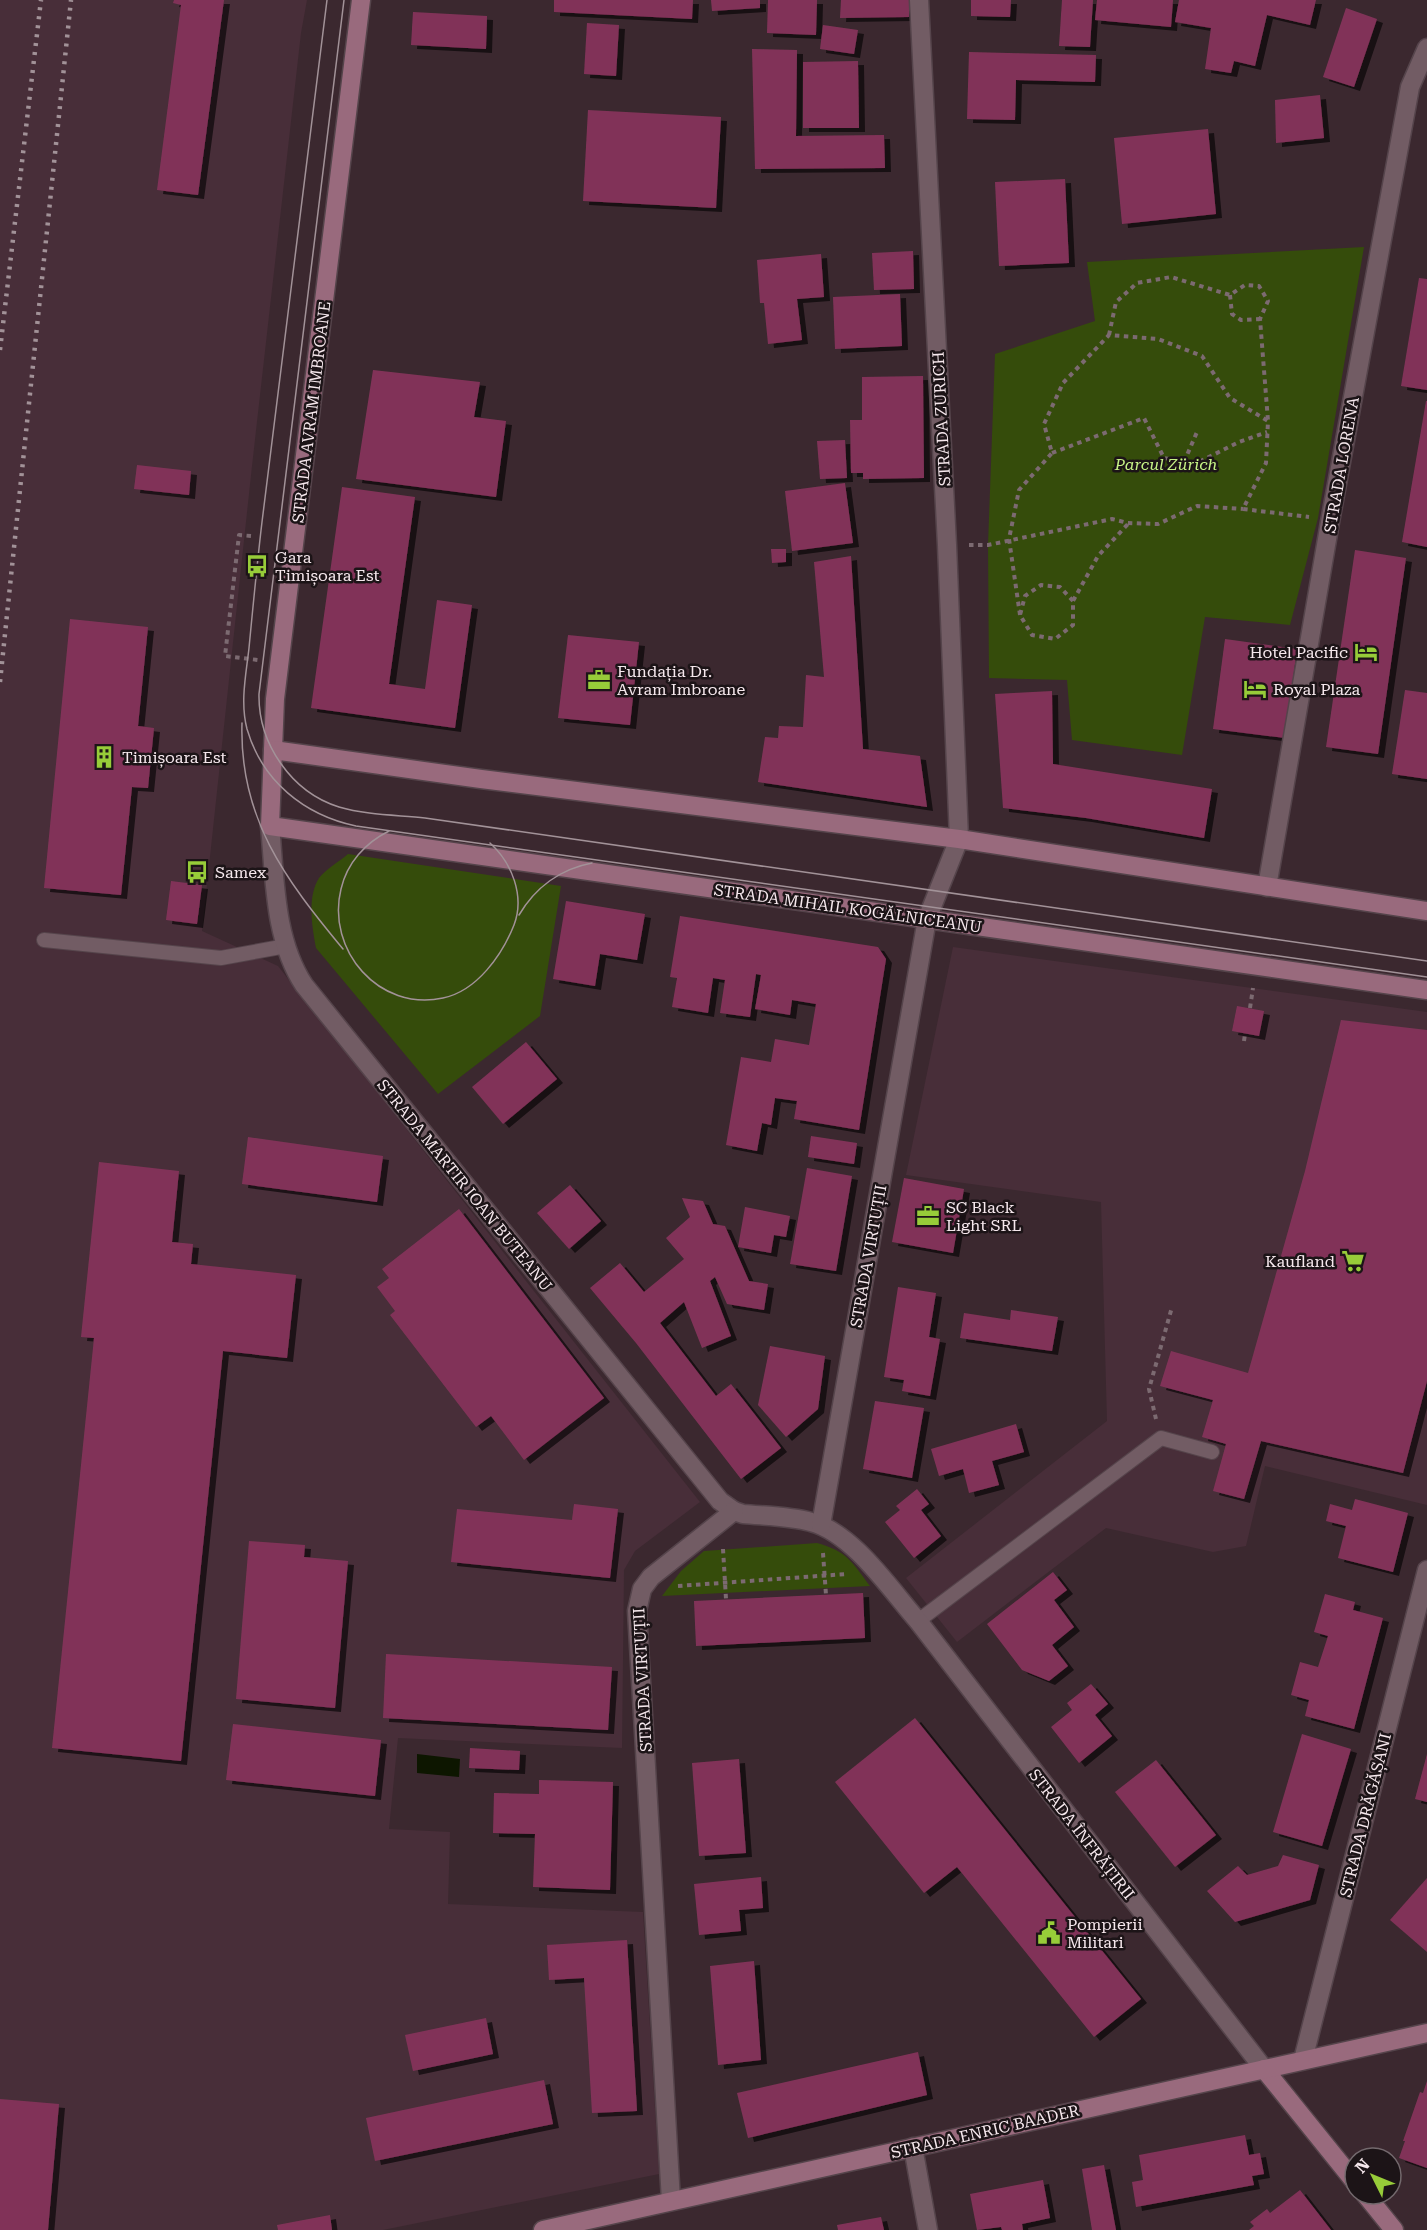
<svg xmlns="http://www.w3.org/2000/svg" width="1427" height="2230" viewBox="0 0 1427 2230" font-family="'Roboto Serif',serif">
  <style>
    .built { fill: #482e39 }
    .green { fill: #354c0b }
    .water { fill: #0d1600 }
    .building { fill: #813358; filter: url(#shadow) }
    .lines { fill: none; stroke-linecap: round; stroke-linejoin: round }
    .lane-casing { stroke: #55444b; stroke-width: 16 }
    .street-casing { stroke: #55444b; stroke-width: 21 }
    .secondary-casing { stroke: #55444b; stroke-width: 21 }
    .path { stroke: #7c6a71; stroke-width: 4; stroke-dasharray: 4.5 4.5; stroke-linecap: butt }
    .lane { stroke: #725c64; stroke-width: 14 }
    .street { stroke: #725c64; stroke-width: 18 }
    .secondary { stroke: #996a7d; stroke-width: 18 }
    .tram { stroke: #a29298; stroke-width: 1.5 }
    .rail { stroke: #a29298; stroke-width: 4.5; stroke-dasharray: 3 6; stroke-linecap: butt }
    .labels { text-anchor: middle; stroke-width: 5; stroke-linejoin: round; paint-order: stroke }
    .street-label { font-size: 16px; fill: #f6e8ed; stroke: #1c1417 }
    .park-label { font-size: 16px; font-style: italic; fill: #c7f486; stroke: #1c1417 }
    .poi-label { font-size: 16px; fill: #f6e8ed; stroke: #1c1417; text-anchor: start }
  </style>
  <defs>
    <filter id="shadow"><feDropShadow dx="6" dy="4" stdDeviation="0" flood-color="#0009"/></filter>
  </defs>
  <rect width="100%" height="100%" fill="#3b282f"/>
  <g class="built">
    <polygon points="0,0 307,0 301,33 252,466 202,931 278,966 700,1502 635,1551 624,1570 622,1748 398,1738 389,1829 450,1832 448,1904 643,1912 659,2174 383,2230 0,2230"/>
    <polygon points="953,947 1427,1012 1427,1505 1265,1466 1246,1546 1213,1552 1106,1528 957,1642 906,1578 1107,1421 1101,1202 906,1175"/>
  </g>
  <g class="green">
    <polygon points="1364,247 1318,518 1290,625 1205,617 1182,755 1072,740 1067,680 989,678 988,545 995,354 1095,321 1087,262"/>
    <path d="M348 854 561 886 540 1016 438 1094 316 948C312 927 307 897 319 878 326 869 340 861 348 854Z"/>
    <path d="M817 1543C847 1551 852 1562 870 1586L662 1596 681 1571 704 1551Z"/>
  </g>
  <polygon class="water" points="417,1754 460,1759 459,1777 417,1773"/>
  <g class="building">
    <polygon points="174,0 224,0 198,195 157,190 181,5 173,3"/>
    <polygon points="554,0 693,0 692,19 554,12"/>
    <polygon points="711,0 760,0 760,8 712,11"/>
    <polygon points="768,0 817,0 816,35 767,33"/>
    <polygon points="841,0 909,0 909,17 840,18"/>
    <polygon points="971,0 1011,0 1010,17 971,16"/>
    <polygon points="1062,0 1093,0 1090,47 1059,46"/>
    <polygon points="1097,0 1173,0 1171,27 1095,20"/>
    <polygon points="1179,0 1316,0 1310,25 1267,15 1255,66 1234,61 1231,73 1205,69 1211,28 1175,22"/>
    <polygon points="1346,8 1377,19 1354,87 1323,77"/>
    <polygon points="413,12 487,16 486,49 411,45"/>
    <polygon points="587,23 619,25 616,76 584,74"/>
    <polygon points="823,25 858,30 854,54 820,49"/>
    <polygon points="752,49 797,50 796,136 884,135 885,168 755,169"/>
    <polygon points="969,52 1096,55 1095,82 1016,80 1015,120 967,119"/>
    <polygon points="858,61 859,128 803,128 803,62"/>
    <polygon points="1320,95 1324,138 1276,143 1275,100"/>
    <polygon points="588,110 721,117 716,208 583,201"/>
    <polygon points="1208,129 1216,214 1122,224 1114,138"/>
    <polygon points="1065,179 1069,263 999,266 995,182"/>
    <polygon points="913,251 914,289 874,290 872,253"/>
    <polygon points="821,254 824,297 797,299 802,340 768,344 764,303 760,303 757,260"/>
    <polygon points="1419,278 1427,279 1427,390 1401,386"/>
    <polygon points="900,294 902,346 835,349 833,297"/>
    <polygon points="373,370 480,382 474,417 506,421 496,497 356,479"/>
    <polygon points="923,376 924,478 863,479 863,473 851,473 850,420 862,420 862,377"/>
    <polygon points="1426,401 1427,401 1427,547 1402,542"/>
    <polygon points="845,440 847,478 820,479 817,441"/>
    <polygon points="137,465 191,471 189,495 134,489"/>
    <polygon points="845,483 853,543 792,551 785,491"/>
    <polygon points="342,487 415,497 389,684 425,689 437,600 472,605 455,728 311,708"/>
    <polygon points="771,549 786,549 786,562 772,563"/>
    <polygon points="1355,550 1406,558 1378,754 1326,747"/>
    <polygon points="851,556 863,749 920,756 927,807 758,782 765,737 778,738 779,726 803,727 806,675 824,677 814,562"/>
    <polygon points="70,619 148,627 138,726 154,728 148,788 132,787 121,895 44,888"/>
    <polygon points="568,635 639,642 630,725 558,718"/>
    <polygon points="1225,639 1297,649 1285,738 1213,729"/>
    <polygon points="1405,690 1427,693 1427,779 1392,774"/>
    <polygon points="1052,691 1053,764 1212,789 1204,838 1086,818 1003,808 995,694"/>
    <polygon points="171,881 202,885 197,924 166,920"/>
    <polygon points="566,901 645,914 637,960 600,954 595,986 553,979"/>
    <polygon points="680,916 878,947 886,959 859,1130 794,1119 797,1101 775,1098 771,1125 762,1123 757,1151 726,1145 741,1057 771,1062 775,1039 809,1045 816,1004 792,1000 790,1015 755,1009 761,975 756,974 750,1017 720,1013 725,980 713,978 708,1013 672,1007 677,978 670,977"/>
    <polygon points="1237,1006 1264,1011 1259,1036 1232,1031"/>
    <polygon points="1341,1020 1427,1030 1427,1381 1403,1473 1261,1441 1244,1499 1213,1491 1226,1444 1202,1437 1213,1400 1160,1386 1171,1351 1248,1373 1305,1171"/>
    <polygon points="526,1042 557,1079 503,1124 472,1087"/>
    <polygon points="811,1136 857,1143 854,1164 808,1157"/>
    <polygon points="248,1137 383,1156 377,1202 242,1184"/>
    <polygon points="99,1162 179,1171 172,1242 193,1244 191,1264 296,1275 287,1358 223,1351 181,1761 52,1748 94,1338 81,1337"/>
    <polygon points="807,1168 852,1176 836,1271 790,1264"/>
    <polygon points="904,1178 964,1189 953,1253 892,1242"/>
    <polygon points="570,1185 601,1221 569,1249 537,1213"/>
    <polygon points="682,1198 703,1201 713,1224 725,1226 749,1281 768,1284 764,1310 727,1304 715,1277 710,1281 731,1336 702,1348 684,1302 660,1323 716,1396 731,1384 781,1448 741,1479 636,1343 590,1288 620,1263 644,1292 684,1259 666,1238 690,1217"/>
    <polygon points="745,1207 790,1216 786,1237 774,1235 771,1253 738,1247"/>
    <polygon points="459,1209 604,1398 524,1460 491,1416 476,1427 390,1315 395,1311 377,1287 389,1278 382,1269"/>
    <polygon points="898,1287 936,1293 929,1337 940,1339 930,1396 902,1391 904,1380 884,1377"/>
    <polygon points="1011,1310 1058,1317 1052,1351 960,1338 964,1313 1010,1320"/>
    <polygon points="770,1346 825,1356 818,1409 786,1437 758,1405"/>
    <polygon points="875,1401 924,1408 912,1478 863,1469"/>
    <polygon points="1016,1424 1024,1452 992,1461 999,1485 969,1493 963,1469 939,1476 931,1449"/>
    <polygon points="917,1489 929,1504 921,1510 941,1536 914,1558 885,1522 900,1510 896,1506"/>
    <polygon points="1355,1499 1408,1513 1393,1572 1338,1558 1346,1526 1326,1521 1330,1504 1352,1510"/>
    <polygon points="574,1504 618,1509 610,1578 451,1562 457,1509 572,1520"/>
    <polygon points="249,1541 305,1545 304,1557 348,1561 335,1708 236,1699"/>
    <polygon points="1053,1572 1067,1590 1054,1600 1074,1627 1052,1645 1068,1666 1049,1681 1022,1670 987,1624"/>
    <polygon points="863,1593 865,1638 696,1646 694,1601"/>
    <polygon points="1325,1594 1355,1602 1353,1610 1383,1618 1354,1729 1305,1716 1309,1700 1291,1695 1300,1662 1318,1667 1328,1636 1314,1632"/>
    <polygon points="386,1654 612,1667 608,1730 383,1718"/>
    <polygon points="1091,1684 1108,1704 1095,1715 1112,1736 1079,1763 1051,1727 1072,1710 1067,1703"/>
    <polygon points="915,1718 1141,1999 1094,2037 957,1867 924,1893 835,1782"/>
    <polygon points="233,1724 381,1740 375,1796 226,1780"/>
    <polygon points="1302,1734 1351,1749 1322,1846 1273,1832"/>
    <polygon points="470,1748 520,1751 519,1770 469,1768"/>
    <polygon points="1427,1754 1427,1802 1415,1799"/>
    <polygon points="739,1759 746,1853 699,1856 692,1763"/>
    <polygon points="1156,1760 1216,1835 1175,1867 1115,1792"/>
    <polygon points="539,1780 613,1782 610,1890 533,1887 535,1834 493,1833 494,1793 539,1794"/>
    <polygon points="1283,1855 1319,1865 1310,1900 1235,1922 1207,1891 1238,1866 1247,1875 1278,1866"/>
    <polygon points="761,1877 763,1908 739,1910 741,1931 699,1935 694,1884"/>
    <polygon points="1427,1878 1427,1952 1390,1920"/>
    <polygon points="627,1940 637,2111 592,2113 584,1978 549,1980 547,1945"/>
    <polygon points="754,1961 761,2060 718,2065 710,1966"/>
    <polygon points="486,2018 493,2054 413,2071 405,2035"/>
    <polygon points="918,2052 927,2095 748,2138 737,2093"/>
    <polygon points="544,2080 553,2124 375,2161 366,2118"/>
    <polygon points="1427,2081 1427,2168 1399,2158 1405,2141 1403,2141 1420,2092 1423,2093"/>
    <polygon points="0,2099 59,2104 48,2230 0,2230"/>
    <polygon points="1245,2135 1249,2155 1260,2153 1264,2174 1252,2176 1254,2185 1136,2207 1132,2182 1143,2180 1139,2155"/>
    <polygon points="1104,2165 1116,2230 1092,2230 1082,2169"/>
    <polygon points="1043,2180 1050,2218 1022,2224 1023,2230 1002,2230 1001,2227 977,2230 970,2194"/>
    <polygon points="1300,2190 1331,2230 1249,2230 1254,2226 1250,2222 1267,2209 1270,2213"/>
    <polygon points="330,2215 332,2230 278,2230 277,2225"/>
    <polygon points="881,2217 884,2230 838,2230 837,2225"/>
  </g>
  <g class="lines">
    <g class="lane-casing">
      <g id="lane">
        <polyline points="44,940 221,958 286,946"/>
        <polyline points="918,1621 1161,1438 1212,1452"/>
      </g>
    </g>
    <g class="street-casing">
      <g id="street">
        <path d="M270 826C275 879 274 939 304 985L720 1501 734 1511 743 1514C765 1516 790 1516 811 1522 853 1533 890 1589 918 1621L1264 2069"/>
        <polyline points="1267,887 1330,522 1410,87 1427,48"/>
        <polyline points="821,1525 927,919 959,839 947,545 919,0"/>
        <polyline points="1303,2060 1427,1570"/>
        <polyline points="913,2147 928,2230"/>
        <polyline points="671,2201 637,1611 642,1589 651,1577 734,1511"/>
      </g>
    </g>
    <g class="secondary-casing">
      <g id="secondary">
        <polyline points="361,0 275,699 270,826 1427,990"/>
        <polyline points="273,750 481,779 959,839 1427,911"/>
        <polyline points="1264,2069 1355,2182"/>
        <polyline points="1365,2194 1394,2230"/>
        <polyline points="543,2230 1427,2033"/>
      </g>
    </g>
    <g class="path">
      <polyline points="1230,295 1232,314 1241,320 1260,319"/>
      <polyline points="1109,335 1116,302 1137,283 1171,277 1230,295 1245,285 1259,286 1268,301 1260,319 1268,421"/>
      <polyline points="1052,453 1144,418 1164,458 1195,464 1239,442 1267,432"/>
      <polyline points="1184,462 1197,432"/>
      <polyline points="251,536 239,535 225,656 258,660"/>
      <polyline points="969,545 988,545 1112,519 1128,523 1158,524 1197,506 1243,509"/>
      <polyline points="1073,601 1060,587 1041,585 1025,596 1020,615 1032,635 1055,639 1073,625 1073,601 1098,556 1128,524"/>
      <polyline points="1020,615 1009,539 1019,490 1052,453 1044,424 1063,383 1109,335 1158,339 1202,356 1230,398 1268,421 1266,463 1243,509 1309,517"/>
      <polyline points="1250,1008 1253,988"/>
      <polyline points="1244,1041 1245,1034"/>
      <polyline points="1156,1419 1149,1389 1172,1307"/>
      <polyline points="723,1549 726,1599"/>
      <polyline points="823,1553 826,1595"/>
      <polyline points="678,1586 847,1574"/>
    </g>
    <use href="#lane" class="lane"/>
    <use href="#street" class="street"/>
    <use href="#secondary" class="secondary"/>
    <g class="tram">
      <path d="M327 0C305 174 284 348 262 522 257 564 253 606 249 648 246 675 240 702 247 729 262 781 304 815 356 826L1427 977"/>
      <path d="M344 0 259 694C258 743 291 792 339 807 366 815 397 815 425 818L1427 961"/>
      <path d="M242 723C239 818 285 879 343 949"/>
      <path d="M389 831C365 843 347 863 341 889 326 950 379 1012 443 998 477 991 502 955 514 925 525 896 512 863 490 843"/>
      <path d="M519 915C535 888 560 869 592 863"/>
    </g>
    <g class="rail">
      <polyline points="0,350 41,0"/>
      <polyline points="0,682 71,0"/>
    </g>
  </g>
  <defs>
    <g id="bus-bare" transform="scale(1.8)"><path d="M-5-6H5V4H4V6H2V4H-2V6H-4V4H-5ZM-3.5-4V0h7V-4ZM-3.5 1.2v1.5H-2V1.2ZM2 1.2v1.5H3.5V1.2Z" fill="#97cc39" stroke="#1c1417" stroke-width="2.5" paint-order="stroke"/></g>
    <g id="hotel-bare" transform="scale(1.8)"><path d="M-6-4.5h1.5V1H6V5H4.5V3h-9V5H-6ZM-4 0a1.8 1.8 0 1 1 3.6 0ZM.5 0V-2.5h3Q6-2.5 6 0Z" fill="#97cc39" stroke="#1c1417" stroke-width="2.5" paint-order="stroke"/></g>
    <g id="office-bare" transform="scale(1.8)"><path d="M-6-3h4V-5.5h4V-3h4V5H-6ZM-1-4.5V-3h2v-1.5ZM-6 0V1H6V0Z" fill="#97cc39" stroke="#1c1417" stroke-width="2.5" paint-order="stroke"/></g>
    <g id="building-bare" transform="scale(1.8)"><path d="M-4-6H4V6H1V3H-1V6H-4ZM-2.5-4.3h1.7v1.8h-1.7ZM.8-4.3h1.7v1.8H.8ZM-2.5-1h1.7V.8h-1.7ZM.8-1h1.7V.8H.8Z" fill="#97cc39" stroke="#1c1417" stroke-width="2.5" paint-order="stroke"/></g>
    <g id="supermarket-bare" transform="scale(1.8)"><path d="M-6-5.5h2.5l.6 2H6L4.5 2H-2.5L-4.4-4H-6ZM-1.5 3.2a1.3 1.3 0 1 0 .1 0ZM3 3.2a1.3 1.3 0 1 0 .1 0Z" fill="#97cc39" stroke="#1c1417" stroke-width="2.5" paint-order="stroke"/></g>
    <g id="civic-bare" transform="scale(1.8)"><path d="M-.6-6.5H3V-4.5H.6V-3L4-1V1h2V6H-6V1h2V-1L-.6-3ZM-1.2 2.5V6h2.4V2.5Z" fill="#97cc39" stroke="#1c1417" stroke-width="2.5" paint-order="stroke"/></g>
  </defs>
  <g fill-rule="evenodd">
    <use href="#bus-bare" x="257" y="566"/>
    <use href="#hotel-bare" x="1366" y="652"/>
    <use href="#office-bare" x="599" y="680"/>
    <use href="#hotel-bare" x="1255" y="689"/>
    <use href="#building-bare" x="104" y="757"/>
    <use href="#bus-bare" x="197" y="872"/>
    <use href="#office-bare" x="928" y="1216"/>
    <use href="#supermarket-bare" x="1353" y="1261"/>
    <use href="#civic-bare" x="1049" y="1933"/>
  </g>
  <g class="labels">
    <g class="street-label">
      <text transform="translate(311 412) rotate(-83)" y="6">STRADA AVRAM IMBROANE</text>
      <text transform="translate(941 419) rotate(-93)" y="6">STRADA ZURICH</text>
      <text transform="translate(1341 465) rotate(-80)" y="6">STRADA LORENA</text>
      <text transform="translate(848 908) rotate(8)" y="6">STRADA MIHAIL KOGĂLNICEANU</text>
      <text transform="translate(465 1185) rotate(51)" y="6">STRADA MARTIR IOAN BUTEANU</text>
      <text transform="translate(868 1256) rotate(-80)" y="6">STRADA VIRTUȚII</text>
      <text transform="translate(642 1680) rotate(-93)" y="6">STRADA VIRTUȚII</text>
      <text transform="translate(1365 1815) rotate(-76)" y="6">STRADA DRĂGĂȘANI</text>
      <text transform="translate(1082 1834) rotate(52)" y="6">STRADA ÎNFRĂȚIRII</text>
      <text transform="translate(985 2131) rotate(-13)" y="6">STRADA ENRIC BAADER</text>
    </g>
    <g class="park-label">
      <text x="1166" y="470">Parcul Zürich</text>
    </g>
    <g class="poi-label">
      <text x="275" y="563">Gara<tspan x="275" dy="18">Timișoara Est</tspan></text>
      <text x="1348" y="658" text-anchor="end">Hotel Pacific</text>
      <text x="617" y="677">Fundația Dr.<tspan x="617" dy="18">Avram Imbroane</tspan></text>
      <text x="1273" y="695">Royal Plaza</text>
      <text x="122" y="763">Timișoara Est</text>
      <text x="215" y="878">Samex</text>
      <text x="946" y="1213">SC Black<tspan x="946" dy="18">Light SRL</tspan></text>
      <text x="1335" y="1267" text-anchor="end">Kaufland</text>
      <text x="1067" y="1930">Pompierii<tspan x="1067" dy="18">Militari</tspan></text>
    </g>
  </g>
  <g transform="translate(1373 2176) rotate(313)"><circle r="28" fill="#1c1417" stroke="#73696d" stroke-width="1.5"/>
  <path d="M0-4.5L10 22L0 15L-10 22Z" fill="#97cc39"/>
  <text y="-9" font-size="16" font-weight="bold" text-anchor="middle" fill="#f6e8ed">N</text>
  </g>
</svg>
